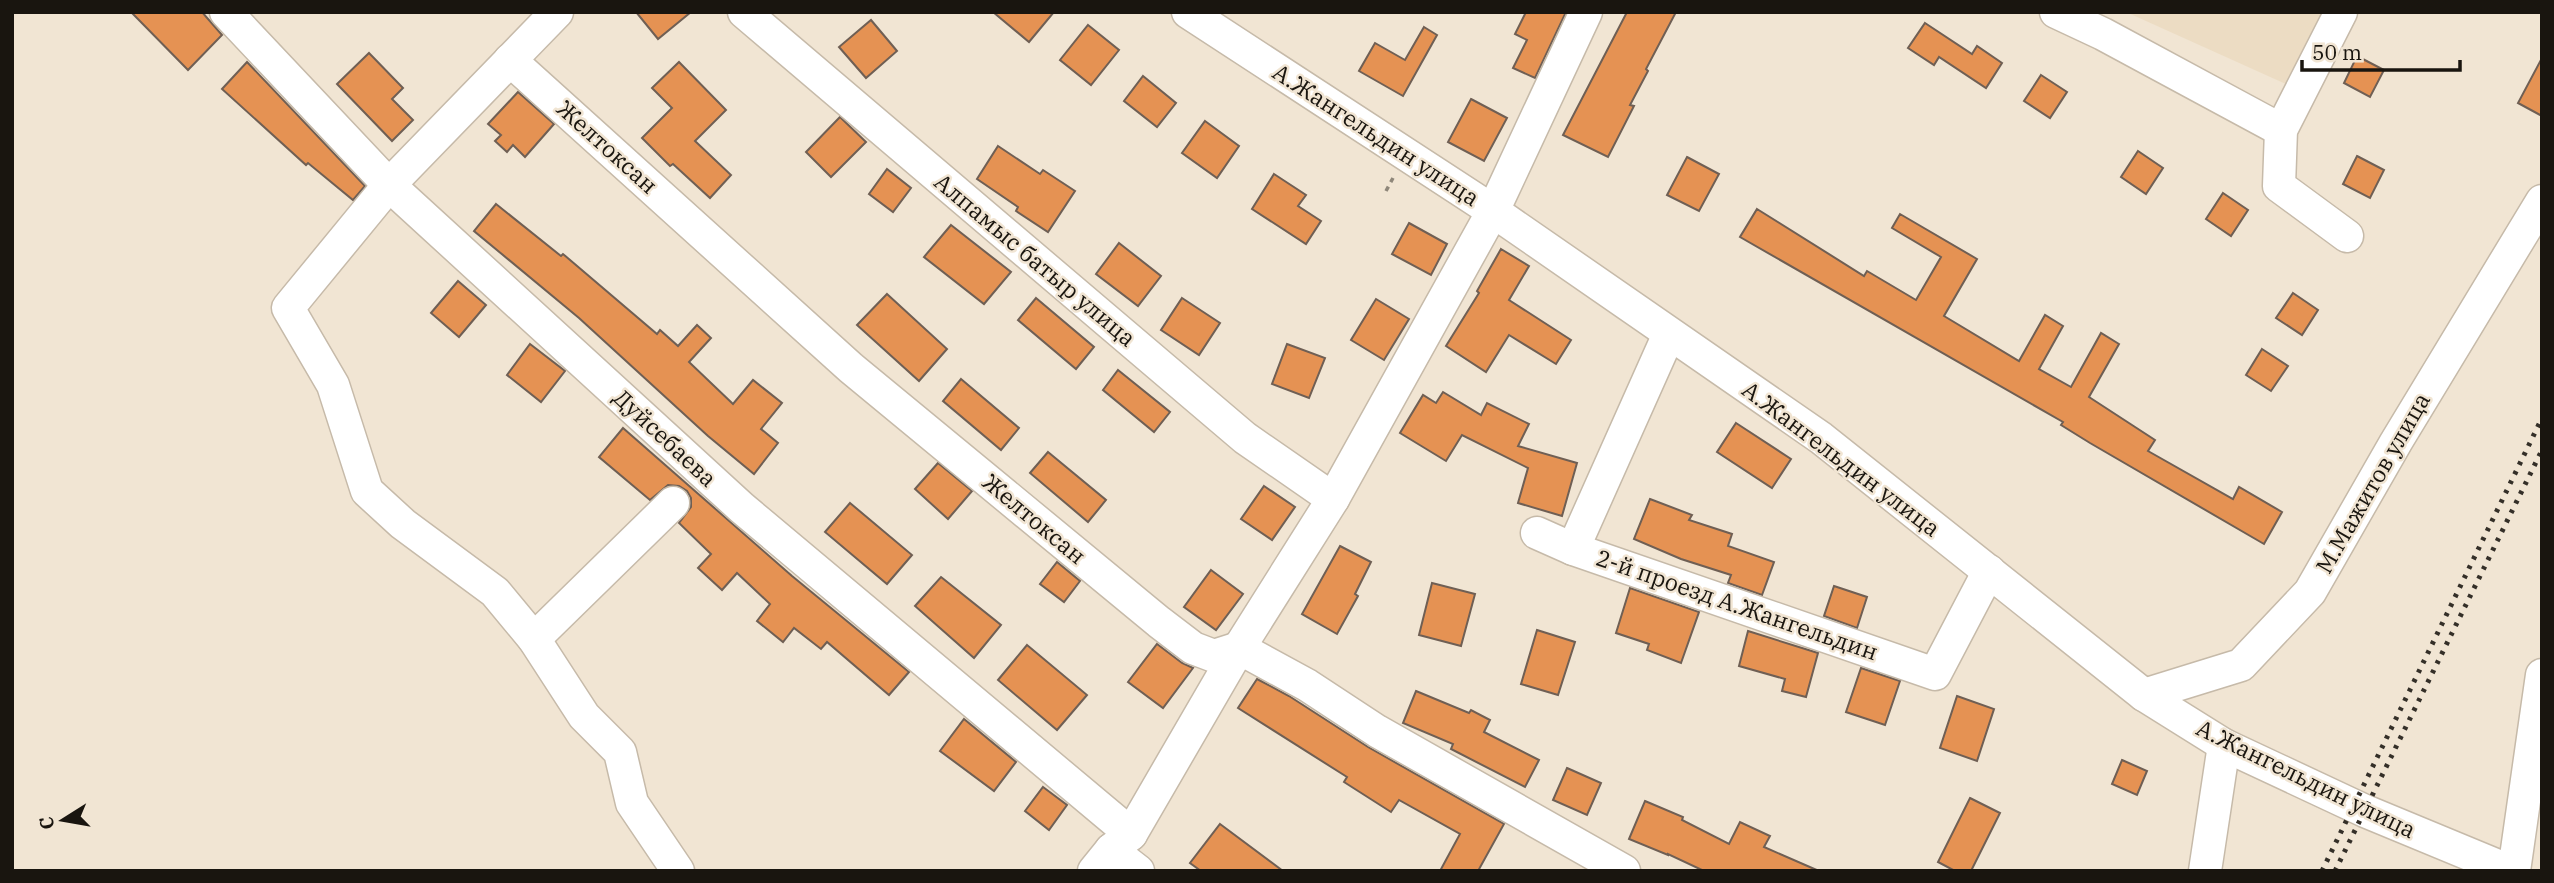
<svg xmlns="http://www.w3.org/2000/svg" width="2554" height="883" viewBox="0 0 2554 883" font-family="'IBM Plex Serif',serif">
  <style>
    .built { fill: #ecdcc3 }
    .building { fill: #e59253; stroke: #6f5f54; stroke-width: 2 }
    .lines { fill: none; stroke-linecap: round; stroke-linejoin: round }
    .minor-casing { stroke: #c6baa9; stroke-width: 35 }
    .path { stroke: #8f877a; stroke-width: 3.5; stroke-dasharray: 5 5; stroke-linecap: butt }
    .minor { stroke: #fff; stroke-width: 32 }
    .rail { stroke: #342f28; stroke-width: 5; stroke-dasharray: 3.5 7; stroke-linecap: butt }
    .labels { text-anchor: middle; stroke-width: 5; stroke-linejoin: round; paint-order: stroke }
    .street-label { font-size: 23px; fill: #19150f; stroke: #f1e5d3 }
  </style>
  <rect width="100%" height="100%" fill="#f1e5d3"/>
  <polygon class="built" points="2126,12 2326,12 2290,86"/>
  <g class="building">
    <polygon points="131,12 202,12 222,35 188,70"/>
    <polygon points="636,12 691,12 658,39"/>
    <polygon points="993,12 1054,12 1029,42"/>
    <polygon points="1526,12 1566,12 1535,78 1513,68 1527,40 1515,34"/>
    <polygon points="1627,12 1676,12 1646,69 1648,71 1630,105 1634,106 1608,157 1563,135"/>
    <polygon points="871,20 897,51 866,78 839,47"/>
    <polygon points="1925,23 1972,54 1977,46 2002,63 1986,88 1939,57 1934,65 1908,48"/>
    <polygon points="1088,25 1119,50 1091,85 1060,60"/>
    <polygon points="1424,27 1437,35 1403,96 1359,71 1375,43 1405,60"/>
    <polygon points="369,53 403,88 392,99 413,120 392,141 337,84"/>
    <polygon points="2357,56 2384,70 2370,97 2344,83"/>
    <polygon points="2542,58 2542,116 2518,103"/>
    <polygon points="247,62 365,186 353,200 308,163 306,165 222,89"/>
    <polygon points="679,62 726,110 695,141 731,175 710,198 673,164 670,166 642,138 672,108 652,88"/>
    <polygon points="2041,75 2067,92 2050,118 2024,101"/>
    <polygon points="1143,76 1176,103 1157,127 1124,101"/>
    <polygon points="518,92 554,124 525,157 513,145 507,152 495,141 501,135 488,124"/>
    <polygon points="1471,99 1507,118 1484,161 1448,142"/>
    <polygon points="840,117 866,142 831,177 806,152"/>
    <polygon points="1205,121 1239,146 1217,178 1182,153"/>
    <polygon points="998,146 1040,174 1043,170 1075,191 1048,232 1016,211 1018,207 977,179"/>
    <polygon points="2138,151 2163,168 2146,194 2121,177"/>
    <polygon points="2357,156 2384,170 2370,198 2343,184"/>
    <polygon points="1687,157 1719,174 1699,211 1667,195"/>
    <polygon points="887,169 911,188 893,212 869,194"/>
    <polygon points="1274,174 1306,195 1298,206 1321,221 1306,244 1252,209"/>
    <polygon points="2223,193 2248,210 2231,236 2206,219"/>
    <polygon points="496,204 561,256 563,254 657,334 660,330 678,346 697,325 711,338 689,362 733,404 753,380 782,403 761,429 778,443 754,474 708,436 579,318 474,231"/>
    <polygon points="1757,209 1864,276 1867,271 1916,300 1941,257 1892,228 1900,214 1977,259 1944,316 2019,361 2045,315 2063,326 2039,369 2071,387 2101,333 2119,344 2089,397 2155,440 2148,451 2233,499 2239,487 2282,512 2264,544 2090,443 2061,425 2063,422 1740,237"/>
    <polygon points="1409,223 1447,244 1431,275 1392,254"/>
    <polygon points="951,225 1011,272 984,304 924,257"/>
    <polygon points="1119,243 1161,276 1138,306 1096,274"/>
    <polygon points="1501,249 1529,266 1509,300 1571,340 1556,364 1509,335 1486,372 1446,346 1479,293 1477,291"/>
    <polygon points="458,281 486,305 459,337 431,313"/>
    <polygon points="2293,293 2318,310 2302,335 2276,318"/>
    <polygon points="887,294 947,349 919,381 857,325"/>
    <polygon points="1036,298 1094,347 1076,369 1018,320"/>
    <polygon points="1182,298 1220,323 1199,355 1161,330"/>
    <polygon points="1376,299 1409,319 1384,360 1351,340"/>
    <polygon points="530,344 565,371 541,402 507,375"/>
    <polygon points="1287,344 1325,358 1309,398 1272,384"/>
    <polygon points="2262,349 2288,366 2271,391 2246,375"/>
    <polygon points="1118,370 1170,412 1154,432 1103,390"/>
    <polygon points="961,379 1019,428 1001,450 943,401"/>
    <polygon points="1443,392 1481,415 1487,403 1529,424 1518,446 1577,463 1562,516 1518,503 1528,468 1462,435 1446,461 1400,433 1423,395 1436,403"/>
    <polygon points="1736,423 1791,459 1772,488 1717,452"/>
    <polygon points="623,428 792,576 909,672 889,695 827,642 821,649 794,628 783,642 757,621 770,604 737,573 722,590 698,568 711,554 679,523 691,507 691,498 687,491 679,486 668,485 650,500 599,457"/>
    <polygon points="1048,452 1106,500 1088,522 1030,473"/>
    <polygon points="938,463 972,491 948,519 915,489"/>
    <polygon points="1264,486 1295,507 1272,540 1241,519"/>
    <polygon points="1650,499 1692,515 1689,520 1732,534 1728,546 1774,562 1762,595 1728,583 1731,575 1681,559 1634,539"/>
    <polygon points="850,503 912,555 887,584 825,532"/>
    <polygon points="1340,546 1371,562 1355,594 1358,596 1337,634 1302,614"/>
    <polygon points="1057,562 1080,581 1064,602 1040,584"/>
    <polygon points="1211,570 1243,594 1216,630 1184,607"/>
    <polygon points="941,577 1001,625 974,658 915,606"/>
    <polygon points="1432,583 1475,594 1461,646 1419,635"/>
    <polygon points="1834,586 1867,597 1857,628 1824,616"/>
    <polygon points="1630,588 1699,612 1681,663 1647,650 1649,644 1616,633"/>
    <polygon points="1537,630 1575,642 1558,695 1521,684"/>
    <polygon points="1748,631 1818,653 1806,697 1782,691 1785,679 1739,666"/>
    <polygon points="1157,644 1182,663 1193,668 1163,708 1128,682"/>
    <polygon points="1027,645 1087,695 1057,730 998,680"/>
    <polygon points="1861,668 1900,681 1885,725 1846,712"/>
    <polygon points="1257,679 1289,696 1368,747 1504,824 1478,871 1440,871 1460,834 1399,800 1391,812 1344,782 1347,777 1238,708"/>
    <polygon points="1416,691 1469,713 1471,710 1490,720 1484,732 1539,760 1525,787 1451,749 1453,744 1403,723"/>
    <polygon points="1957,696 1994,709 1977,761 1940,748"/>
    <polygon points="964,719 1016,762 994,791 940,751"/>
    <polygon points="2122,760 2147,771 2137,795 2112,784"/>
    <polygon points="1567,768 1601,783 1587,815 1553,800"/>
    <polygon points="1043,787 1067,805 1049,830 1025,811"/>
    <polygon points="1970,798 2000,813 1971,871 1955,871 1938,862"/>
    <polygon points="1645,801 1683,817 1682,820 1729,844 1740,822 1770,836 1764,847 1819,871 1704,871 1668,854 1668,855 1629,839"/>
    <polygon points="1220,824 1283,871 1201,871 1190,863"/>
  </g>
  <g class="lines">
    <g class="minor-casing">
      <g id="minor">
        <polyline points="226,12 389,185 742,508 1131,834"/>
        <polyline points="557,12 389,185 288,308 333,385 367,491 403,524 495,592 534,639 584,716 620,752 632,803 678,871"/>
        <polyline points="744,12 1245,438 1333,499"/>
        <polyline points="1188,12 1493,211 1821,438 2144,695 2224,745 2365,811 2510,871"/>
        <polyline points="2056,12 2103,34 2281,130"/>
        <polyline points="2341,12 2281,130 2279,186 2347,236"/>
        <polyline points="510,60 851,368 1159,622 1193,648 1214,656 1239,648 1307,685 1377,731 1624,871"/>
        <polyline points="1669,334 1573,549 1935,674 1989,571"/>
        <polyline points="1537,533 1573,549"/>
        <polyline points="534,639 673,503"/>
        <polyline points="2144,695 2241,665 2310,592 2396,442 2542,201"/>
        <polyline points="1111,850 1138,871"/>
        <polyline points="1094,871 1111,850 1131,834 1239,648 1333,499 1493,211 1586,12"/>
        <polyline points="2205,871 2224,745"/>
        <polyline points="2514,871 2542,675"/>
      </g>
    </g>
    <polyline class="path" points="1386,191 1393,178"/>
    <use href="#minor" class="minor"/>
    <g class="rail">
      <polyline points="2322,871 2542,418"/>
      <polyline points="2335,871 2542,450"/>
    </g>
  </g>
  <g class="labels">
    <g class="street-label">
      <text transform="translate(1376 135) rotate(33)" y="8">А.Жангельдин улица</text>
      <text transform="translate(607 147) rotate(42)" y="8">Желтоксан</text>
      <text transform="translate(1035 260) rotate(40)" y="8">Алпамыс батыр улица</text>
      <text transform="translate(665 438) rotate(43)" y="8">Дуйсебаева</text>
      <text transform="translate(1841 459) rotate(37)" y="8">А.Жангельдин улица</text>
      <text transform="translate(2373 483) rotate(-60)" y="8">М.Мажитов улица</text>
      <text transform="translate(1034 519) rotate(40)" y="8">Желтоксан</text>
      <text transform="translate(1737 605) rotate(19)" y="8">2-й проезд А.Жангельдин</text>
      <text transform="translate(2306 779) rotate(26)" y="8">А.Жангельдин улица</text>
    </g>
  </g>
  <rect width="2554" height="883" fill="none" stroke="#19150f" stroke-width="28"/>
  <g transform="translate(63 820) rotate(259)" stroke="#f1e5d3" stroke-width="5" paint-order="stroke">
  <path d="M0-5L12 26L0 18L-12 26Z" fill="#19150f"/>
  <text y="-10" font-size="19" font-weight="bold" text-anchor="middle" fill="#19150f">С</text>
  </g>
  <path d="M2302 60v10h158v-10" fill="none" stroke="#19150f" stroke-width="3.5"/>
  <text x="2312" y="60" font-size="21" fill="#19150f" stroke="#f1e5d3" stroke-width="5" paint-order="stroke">50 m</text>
</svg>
